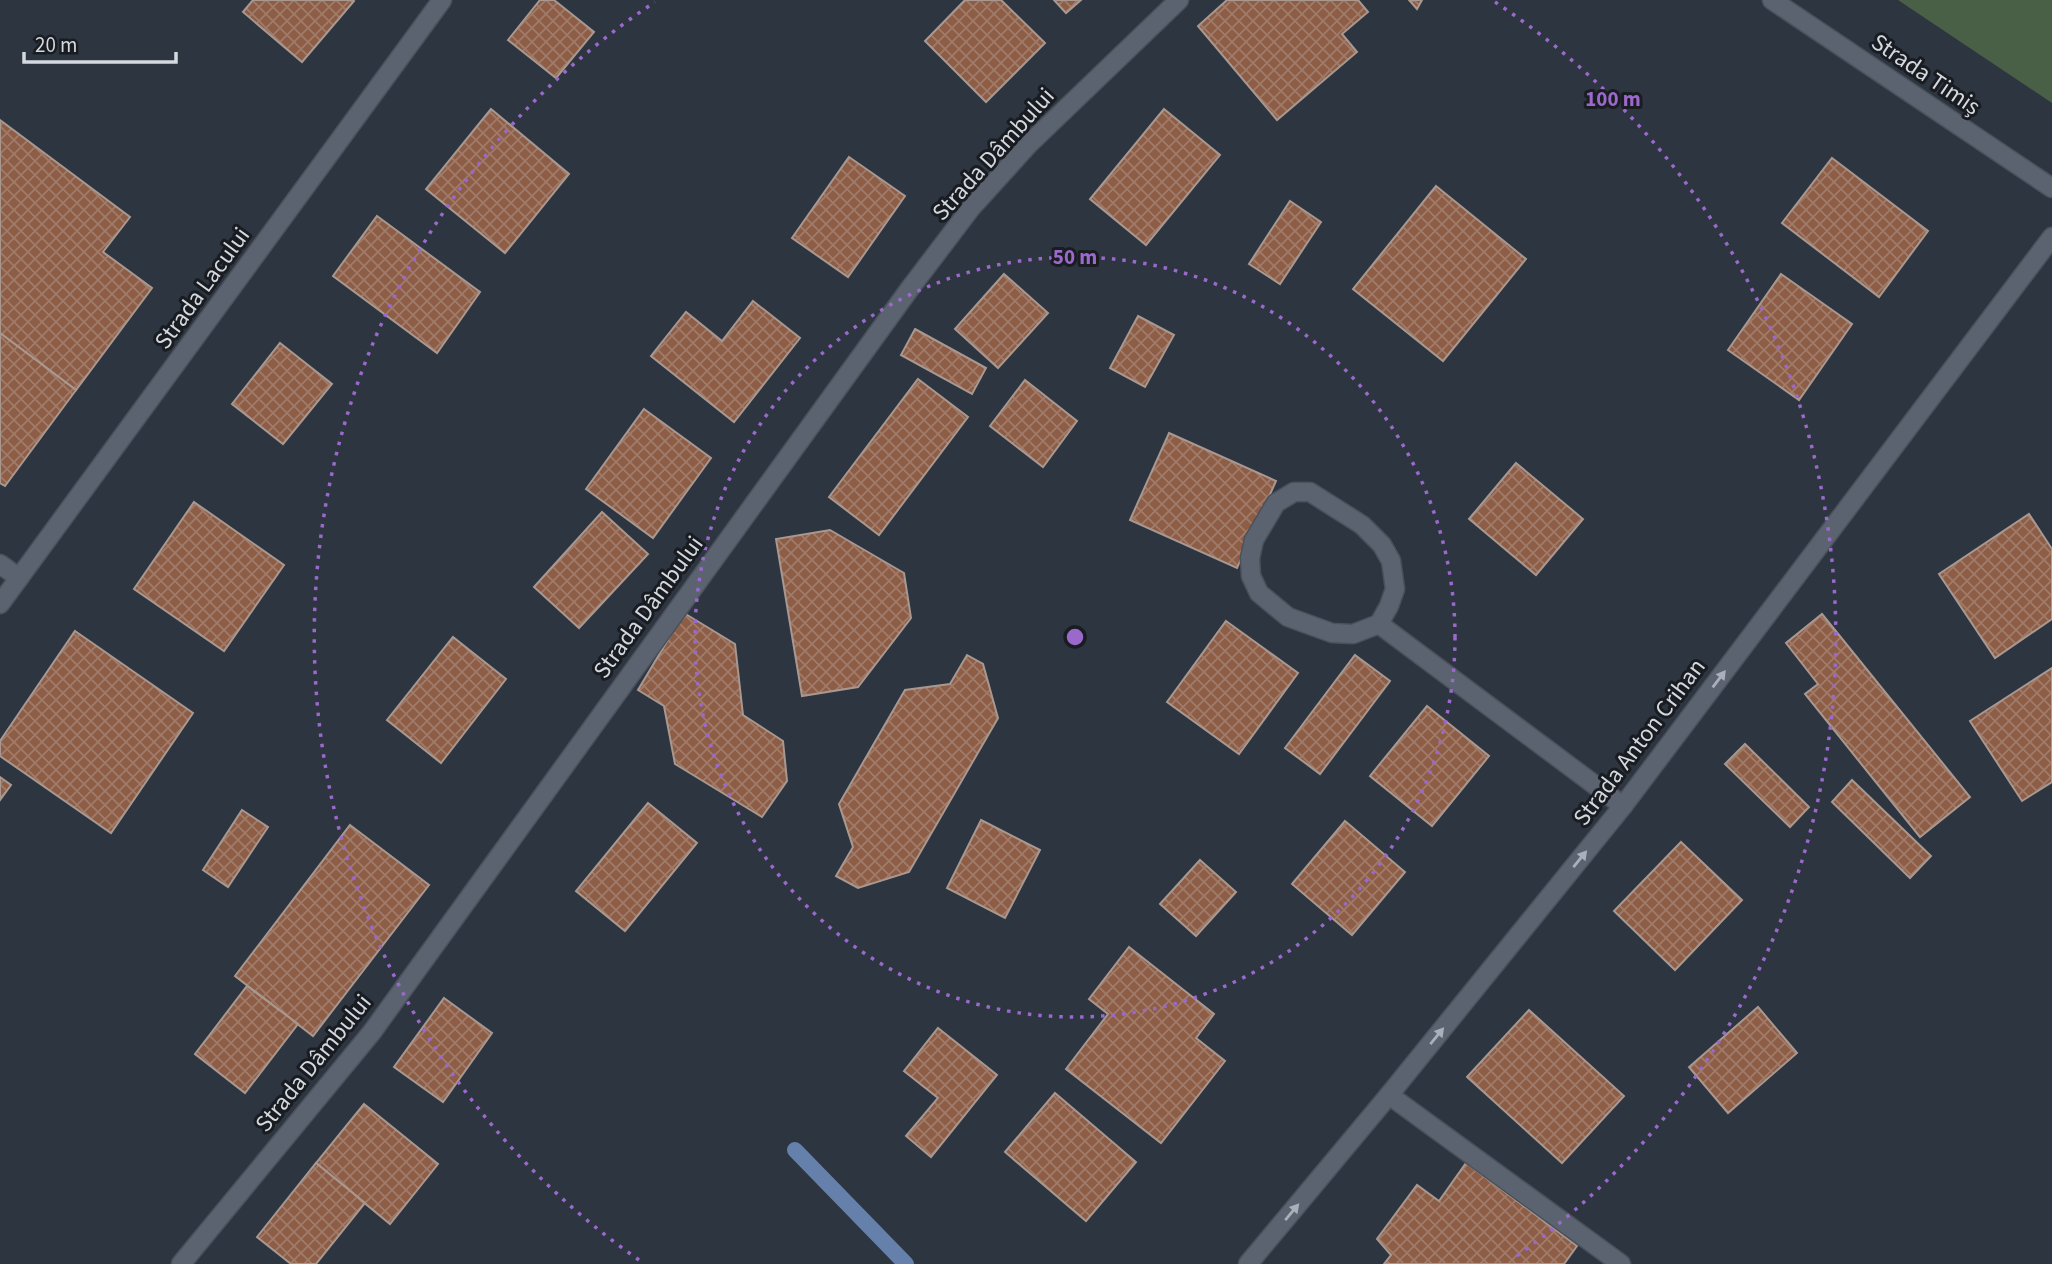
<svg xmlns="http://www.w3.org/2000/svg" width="2052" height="1264" viewBox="0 0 2052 1264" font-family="'Source Sans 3',sans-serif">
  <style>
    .park { fill: #496047 }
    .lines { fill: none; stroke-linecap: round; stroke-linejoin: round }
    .stream { stroke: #6581ab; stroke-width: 16 }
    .building { fill: url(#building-cross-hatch); stroke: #a99890; stroke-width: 2 }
    .service-casing { stroke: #4a515b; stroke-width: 21 }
    .minor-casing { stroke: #4a515b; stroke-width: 21 }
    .service { stroke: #5b6370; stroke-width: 18 }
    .minor { stroke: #5b6370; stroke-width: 18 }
    .oneway { fill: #aab0b9 }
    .ring { fill: none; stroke: #9a69cb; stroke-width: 3.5; stroke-dasharray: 3.5 7 }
    .labels { text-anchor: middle; stroke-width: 6; stroke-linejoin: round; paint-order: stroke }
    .street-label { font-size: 24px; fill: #d4d9e0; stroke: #191c21 }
    .centre { fill: #9a69cb; stroke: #191c21; stroke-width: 3.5 }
    .ring-label { font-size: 21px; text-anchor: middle; font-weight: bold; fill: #9a69cb; stroke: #191c21; stroke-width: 6; stroke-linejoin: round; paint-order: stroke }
  </style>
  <defs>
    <pattern id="building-cross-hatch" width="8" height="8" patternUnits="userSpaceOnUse" patternTransform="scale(1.75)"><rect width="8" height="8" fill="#8d5d46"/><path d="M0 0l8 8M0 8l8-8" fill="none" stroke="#a17b69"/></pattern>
  </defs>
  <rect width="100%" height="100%" fill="#2d3540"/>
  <polygon class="park" points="1898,0 2052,0 2052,103"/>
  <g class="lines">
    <polyline class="stream" points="795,1150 906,1264"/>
  </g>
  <g class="building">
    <polygon points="253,0 353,0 354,1 302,62 243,12"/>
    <polygon points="540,0 554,0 594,32 556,78 508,40"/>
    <polygon points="965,0 1001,0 1045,43 986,102 925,41"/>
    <polygon points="1054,0 1081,0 1066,13"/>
    <polygon points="1227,0 1358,0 1368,12 1342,34 1357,52 1277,120 1198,26"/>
    <polygon points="1409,0 1422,0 1417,9"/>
    <polygon points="491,109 569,174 505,253 426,189"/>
    <polygon points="1164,109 1220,155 1146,245 1090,199"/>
    <polygon points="0,120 130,217 103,252 152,288 76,390 0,333"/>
    <polygon points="849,157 905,196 848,277 792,238"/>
    <polygon points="1832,158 1928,231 1879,297 1782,223"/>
    <polygon points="1436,186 1526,259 1443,361 1353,289"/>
    <polygon points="1290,201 1321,222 1280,284 1249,264"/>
    <polygon points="377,216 480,292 437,353 333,276"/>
    <polygon points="1004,274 1048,313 998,368 955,329"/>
    <polygon points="1781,274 1852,324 1799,400 1728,350"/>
    <polygon points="753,301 800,338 734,422 651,356 686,312 722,341"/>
    <polygon points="1138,316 1174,335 1145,387 1110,368"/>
    <polygon points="915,329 986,368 972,394 901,355"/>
    <polygon points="0,333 76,390 5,486 0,483"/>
    <polygon points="280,343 332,384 283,444 232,404"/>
    <polygon points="918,379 968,417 879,535 829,497"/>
    <polygon points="1025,380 1077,421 1043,467 990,426"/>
    <polygon points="644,409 711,458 653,538 586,489"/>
    <polygon points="1169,433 1276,481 1237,568 1130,520"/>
    <polygon points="1516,463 1583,519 1536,575 1469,519"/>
    <polygon points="194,502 284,565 224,651 134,589"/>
    <polygon points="602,512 648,554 579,628 534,587"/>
    <polygon points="2029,514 2052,549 2052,619 1995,658 1939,574"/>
    <polygon points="830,530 904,573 911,618 858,687 802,696 776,539"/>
    <polygon points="684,613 735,644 743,715 783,741 787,781 762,817 675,764 664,706 638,690"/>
    <polygon points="1822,614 1970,797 1920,837 1805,694 1818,684 1786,643"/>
    <polygon points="1226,621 1298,673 1239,754 1167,702"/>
    <polygon points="75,631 193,713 111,833 0,756 0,741"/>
    <polygon points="453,637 506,679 441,763 387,720"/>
    <polygon points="967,655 983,664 998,718 909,872 858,888 836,876 853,847 839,804 905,690 950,684"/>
    <polygon points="1355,655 1390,681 1320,774 1285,748"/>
    <polygon points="2052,668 2052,782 2022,801 1970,721"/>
    <polygon points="1427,706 1489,756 1432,826 1370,776"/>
    <polygon points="1745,744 1809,807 1790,827 1725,764"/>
    <polygon points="0,777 11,785 0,800"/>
    <polygon points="1852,780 1931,856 1910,878 1832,802"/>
    <polygon points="648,803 697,843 625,931 576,891"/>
    <polygon points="242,810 268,827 228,887 203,870"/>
    <polygon points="981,820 1040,850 1005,918 947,888"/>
    <polygon points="1345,821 1405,872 1352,935 1292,884"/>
    <polygon points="350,825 429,885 313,1036 235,976"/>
    <polygon points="1681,842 1742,900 1675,970 1614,911"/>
    <polygon points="1200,860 1236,892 1196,936 1160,904"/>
    <polygon points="1129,947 1214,1014 1196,1038 1225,1061 1161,1143 1066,1069 1108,1014 1089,999"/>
    <polygon points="247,986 298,1024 245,1093 195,1054"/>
    <polygon points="444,998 492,1033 443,1102 394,1067"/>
    <polygon points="1758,1007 1797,1053 1728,1113 1689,1067"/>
    <polygon points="1529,1010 1624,1096 1562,1163 1467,1077"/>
    <polygon points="938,1028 997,1075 931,1157 906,1136 938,1098 904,1071"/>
    <polygon points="1055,1093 1136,1162 1086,1221 1005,1152"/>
    <polygon points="364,1104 438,1164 390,1224 316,1163"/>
    <polygon points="316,1163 365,1203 316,1264 291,1264 257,1237"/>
    <polygon points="1466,1163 1577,1246 1564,1264 1384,1264 1391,1255 1377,1239 1417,1185 1439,1201"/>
  </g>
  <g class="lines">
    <g class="service-casing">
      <g id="service">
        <polyline points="1379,624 1353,634 1332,633 1288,617 1259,593 1251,576 1250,558 1254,540 1276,503 1294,492 1310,492 1362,525 1382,545 1391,561 1395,589 1389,606 1379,624 1623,806"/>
        <polyline points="1389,1095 1621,1264"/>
      </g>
    </g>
    <g class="minor-casing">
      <g id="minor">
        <polyline points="1772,0 2052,188"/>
        <polyline points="0,564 19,578"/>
        <polyline points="0,604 442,0"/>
        <polyline points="181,1264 372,1032 911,287 971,208 1028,145 1179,0"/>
        <polyline points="1248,1264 1389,1095 1623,806 2052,237"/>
      </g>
    </g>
    <use href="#service" class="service"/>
    <use href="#minor" class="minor"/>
  </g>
  <defs><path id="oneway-solid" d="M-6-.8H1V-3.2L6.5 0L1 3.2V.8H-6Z" transform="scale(1.75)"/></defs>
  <g class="oneway">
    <use href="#oneway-solid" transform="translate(1719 679) rotate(-53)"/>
    <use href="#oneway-solid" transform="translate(1580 859) rotate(-51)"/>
    <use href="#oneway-solid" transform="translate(1437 1036) rotate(-51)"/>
    <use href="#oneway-solid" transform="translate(1292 1212) rotate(-50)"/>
  </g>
  <g class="ring">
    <circle cx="1075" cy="637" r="380"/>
    <path d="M639 1260A761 761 0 0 1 655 2M1495 2A761 761 0 0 1 1511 1260"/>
  </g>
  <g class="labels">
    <g class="street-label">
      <text transform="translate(1926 74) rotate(34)" y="8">Strada Timiș</text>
      <text transform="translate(993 154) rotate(-48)" y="8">Strada Dâmbului</text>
      <text transform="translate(202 288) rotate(-54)" y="8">Strada Lacului</text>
      <text transform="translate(648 607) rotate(-54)" y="8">Strada Dâmbului</text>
      <text transform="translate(1639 742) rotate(-53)" y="8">Strada Anton Crihan</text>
      <text transform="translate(313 1063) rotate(-51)" y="8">Strada Dâmbului</text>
    </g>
  </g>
  <circle cx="1075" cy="637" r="10" class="centre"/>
  <g class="ring-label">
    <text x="1613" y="106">100 m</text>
    <text x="1075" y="264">50 m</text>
  </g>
  <path d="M24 52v10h152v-10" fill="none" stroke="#d4d9e0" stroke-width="3.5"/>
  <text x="35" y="52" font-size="21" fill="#d4d9e0" stroke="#191c21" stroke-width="5" paint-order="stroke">20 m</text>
</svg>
